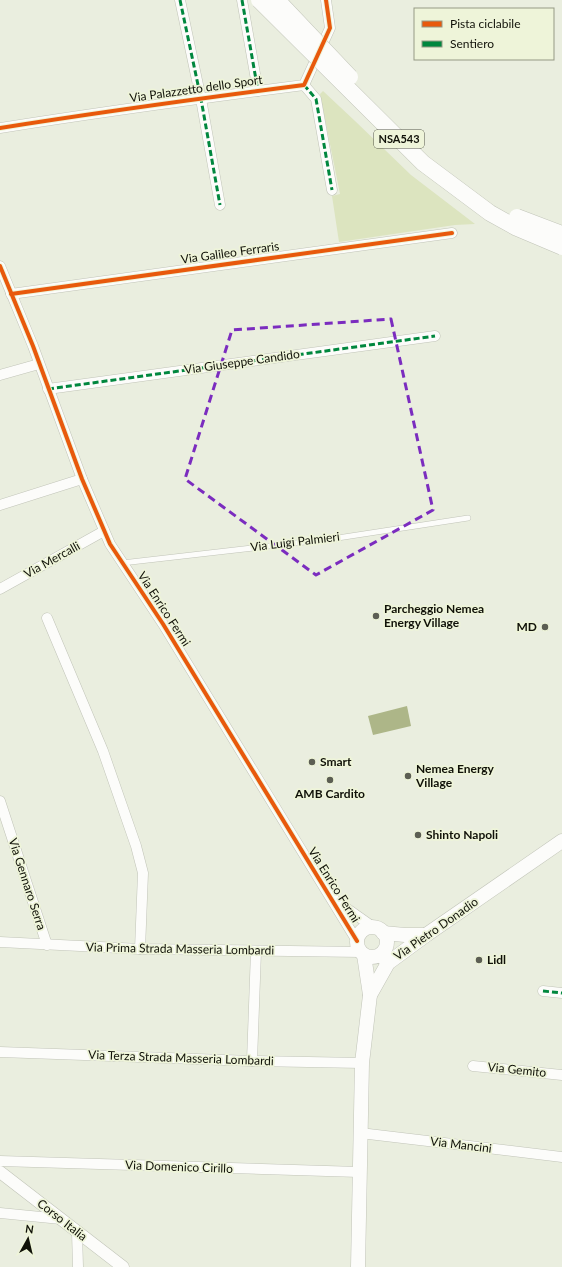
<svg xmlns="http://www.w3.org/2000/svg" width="562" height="1267" viewBox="0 0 562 1267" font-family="Lato,sans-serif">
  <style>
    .green { fill: #dce4bf }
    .water { fill: #adb688 }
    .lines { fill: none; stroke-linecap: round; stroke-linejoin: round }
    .service-casing { stroke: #c1c4b8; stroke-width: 6 }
    .minor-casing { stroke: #c1c4b8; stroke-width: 11 }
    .tertiary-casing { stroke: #c1c4b8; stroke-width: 13 }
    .secondary-casing { stroke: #c1c4b8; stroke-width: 15 }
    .service { stroke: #fcfcfa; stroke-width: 5 }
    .minor { stroke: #fcfcfa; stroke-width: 10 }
    .tertiary { stroke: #fcfcfa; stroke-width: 12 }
    .secondary { stroke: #fcfcfa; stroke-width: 14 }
    .trunk-bridge-casing { stroke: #c1c4b8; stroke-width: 17; stroke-linecap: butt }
    .trunk-bridge { stroke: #fcfcfa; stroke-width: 16 }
    .quiet { stroke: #00873e; stroke-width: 3; stroke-dasharray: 6 3; stroke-linecap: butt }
    .cycleway-casing { stroke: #eef4d9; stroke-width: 6 }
    .cycleway { stroke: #e8590c; stroke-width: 4 }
    .marked { fill: none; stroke: #7b2cbf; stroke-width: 3; stroke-dasharray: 8 5; stroke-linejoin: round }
    .poi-dot { fill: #5c5e53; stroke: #eef4d9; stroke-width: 1.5 }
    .labels { text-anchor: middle; stroke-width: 3.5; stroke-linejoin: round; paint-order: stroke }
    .shield { fill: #eef4d9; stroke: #535547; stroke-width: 1 }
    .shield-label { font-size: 11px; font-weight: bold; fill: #101108 }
    .street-label { font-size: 12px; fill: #101108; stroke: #eef4d9 }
    .poi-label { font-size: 12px; font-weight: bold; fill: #101108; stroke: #eef4d9; text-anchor: start }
  </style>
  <rect width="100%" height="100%" fill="#eaeedf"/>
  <polygon class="green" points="323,91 355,121 411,175 475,224 455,225 339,242 332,196 340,194 320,94"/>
  <polygon class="water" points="407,706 411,726 373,735 368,716"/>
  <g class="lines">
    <g class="service-casing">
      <polyline id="service" points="122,563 331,539 468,518"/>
    </g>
    <g class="minor-casing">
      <g id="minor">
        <polyline points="180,0 201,99 220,205"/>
        <polyline points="242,0 258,91"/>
        <polyline points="304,85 316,99 332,190"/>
        <path d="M0 128C101 112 203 98 304 85L330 28 326 0"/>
        <polyline points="0,266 33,346 82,479 110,544 163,624 357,941"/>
        <polyline points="11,294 452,233"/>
        <polyline points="0,375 39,364"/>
        <polyline points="48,389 435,336"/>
        <polyline points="0,505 82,479"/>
        <polyline points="0,589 104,531"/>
        <polyline points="47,618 103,751 136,846 143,873 140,949"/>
        <polyline points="0,801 47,945"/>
        <polyline points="332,898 373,927"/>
        <polyline points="0,942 140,949 361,952"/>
        <polyline points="377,956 388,963"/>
        <polyline points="543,991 562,993"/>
        <polyline points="0,1052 252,1061 362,1063"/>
        <polyline points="252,1061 256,951"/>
        <polyline points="473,1066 562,1075"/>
        <polyline points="360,1133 562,1157"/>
        <polyline points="0,1161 359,1172"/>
        <polyline points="0,1213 61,1219"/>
        <polyline points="77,1232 78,1267"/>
      </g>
    </g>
    <g class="tertiary-casing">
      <polyline id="tertiary" points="0,1172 123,1267"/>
    </g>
    <g class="secondary-casing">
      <g id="secondary">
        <circle cx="372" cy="942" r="15"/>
        <polyline points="383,933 405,935 426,935"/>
        <polyline points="364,955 370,995"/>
        <polyline points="358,1267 362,1063 370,995 388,963 426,935 562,841"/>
      </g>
    </g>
    <use href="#service" class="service"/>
    <use href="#minor" class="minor"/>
    <use href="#tertiary" class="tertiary"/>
    <use href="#secondary" class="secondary"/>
    <g class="trunk-bridge-casing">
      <g id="trunk-bridge">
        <polyline points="259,0 423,163 490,213 517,228 562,247"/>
        <polyline points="277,0 350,77"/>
        <polyline points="517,217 562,234"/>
      </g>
    </g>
    <use href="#trunk-bridge" class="trunk-bridge"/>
    <g class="quiet">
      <polyline points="180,0 201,99 220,205"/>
      <polyline points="242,0 258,91"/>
      <polyline points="304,85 316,99 332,190"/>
      <polyline points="48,389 435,336"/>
      <polyline points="543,991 562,993"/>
    </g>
    <g class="cycleway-casing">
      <g id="cycleway">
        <path d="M0 128C101 112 203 98 304 85L330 28 326 0"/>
        <polyline points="0,266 33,346 82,479 110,544 163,624 357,941"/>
        <polyline points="11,294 452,233"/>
      </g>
    </g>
    <use href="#cycleway" class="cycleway"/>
  </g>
  <path class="marked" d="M391 319 433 510 316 575 185 479 232 330Z"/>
  <g class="poi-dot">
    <circle cx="376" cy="616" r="4"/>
    <circle cx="545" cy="627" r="4"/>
    <circle cx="312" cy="762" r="4"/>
    <circle cx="408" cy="776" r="4"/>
    <circle cx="330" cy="780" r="4"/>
    <circle cx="418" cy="835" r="4"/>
    <circle cx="479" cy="960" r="4"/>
  </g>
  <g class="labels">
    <rect class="shield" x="374" y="130" width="50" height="18" rx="3"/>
    <g class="shield-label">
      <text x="399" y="143">NSA543</text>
    </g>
    <g class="street-label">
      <text transform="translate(196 89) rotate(-8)" y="4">Via Palazzetto dello Sport</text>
      <text transform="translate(230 253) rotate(-8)" y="4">Via Galileo Ferraris</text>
      <text transform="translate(242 362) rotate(-8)" y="4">Via Giuseppe Candido</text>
      <text transform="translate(295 542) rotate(-7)" y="4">Via Luigi Palmieri</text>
      <text transform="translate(52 560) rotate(-29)" y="4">Via Mercalli</text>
      <text transform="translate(164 609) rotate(57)" y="4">Via Enrico Fermi</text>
      <text transform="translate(27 884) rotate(72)" y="4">Via Gennaro Serra</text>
      <text transform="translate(334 885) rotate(58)" y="4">Via Enrico Fermi</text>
      <text transform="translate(436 929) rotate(-35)" y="4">Via Pietro Donadio</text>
      <text transform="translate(180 949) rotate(1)" y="4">Via Prima Strada Masseria Lombardi</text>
      <text transform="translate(181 1058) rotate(2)" y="4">Via Terza Strada Masseria Lombardi</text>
      <text transform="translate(517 1070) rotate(6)" y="4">Via Gemito</text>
      <text transform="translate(461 1145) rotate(7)" y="4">Via Mancini</text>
      <text transform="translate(179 1167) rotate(2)" y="4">Via Domenico Cirillo</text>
      <text transform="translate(62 1220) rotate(38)" y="4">Corso Italia</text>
    </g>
    <g class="poi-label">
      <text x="384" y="613">Parcheggio Nemea<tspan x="384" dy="14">Energy Village</tspan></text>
      <text x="537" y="631" text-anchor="end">MD</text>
      <text x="320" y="766">Smart</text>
      <text x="416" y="773">Nemea Energy<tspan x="416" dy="14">Village</tspan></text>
      <text x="330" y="798" text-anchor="middle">AMB Cardito</text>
      <text x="426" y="839">Shinto Napoli</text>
      <text x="487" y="964">Lidl</text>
    </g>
  </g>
  <rect x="414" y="8" width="140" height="52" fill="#eef4d9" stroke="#959985"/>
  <rect x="422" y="21" width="20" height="6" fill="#e8590c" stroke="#959985"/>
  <text x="450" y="28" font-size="12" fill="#101108">Pista ciclabile</text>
  <rect x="422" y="41" width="20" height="6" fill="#00873e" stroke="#959985"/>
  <text x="450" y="48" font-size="12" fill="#101108">Sentiero</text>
  <g transform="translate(28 1239) rotate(8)" stroke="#eef4d9" stroke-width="3" paint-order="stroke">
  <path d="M0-3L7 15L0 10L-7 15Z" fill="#101108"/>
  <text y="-6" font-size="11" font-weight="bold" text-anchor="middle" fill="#101108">N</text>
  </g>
</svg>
